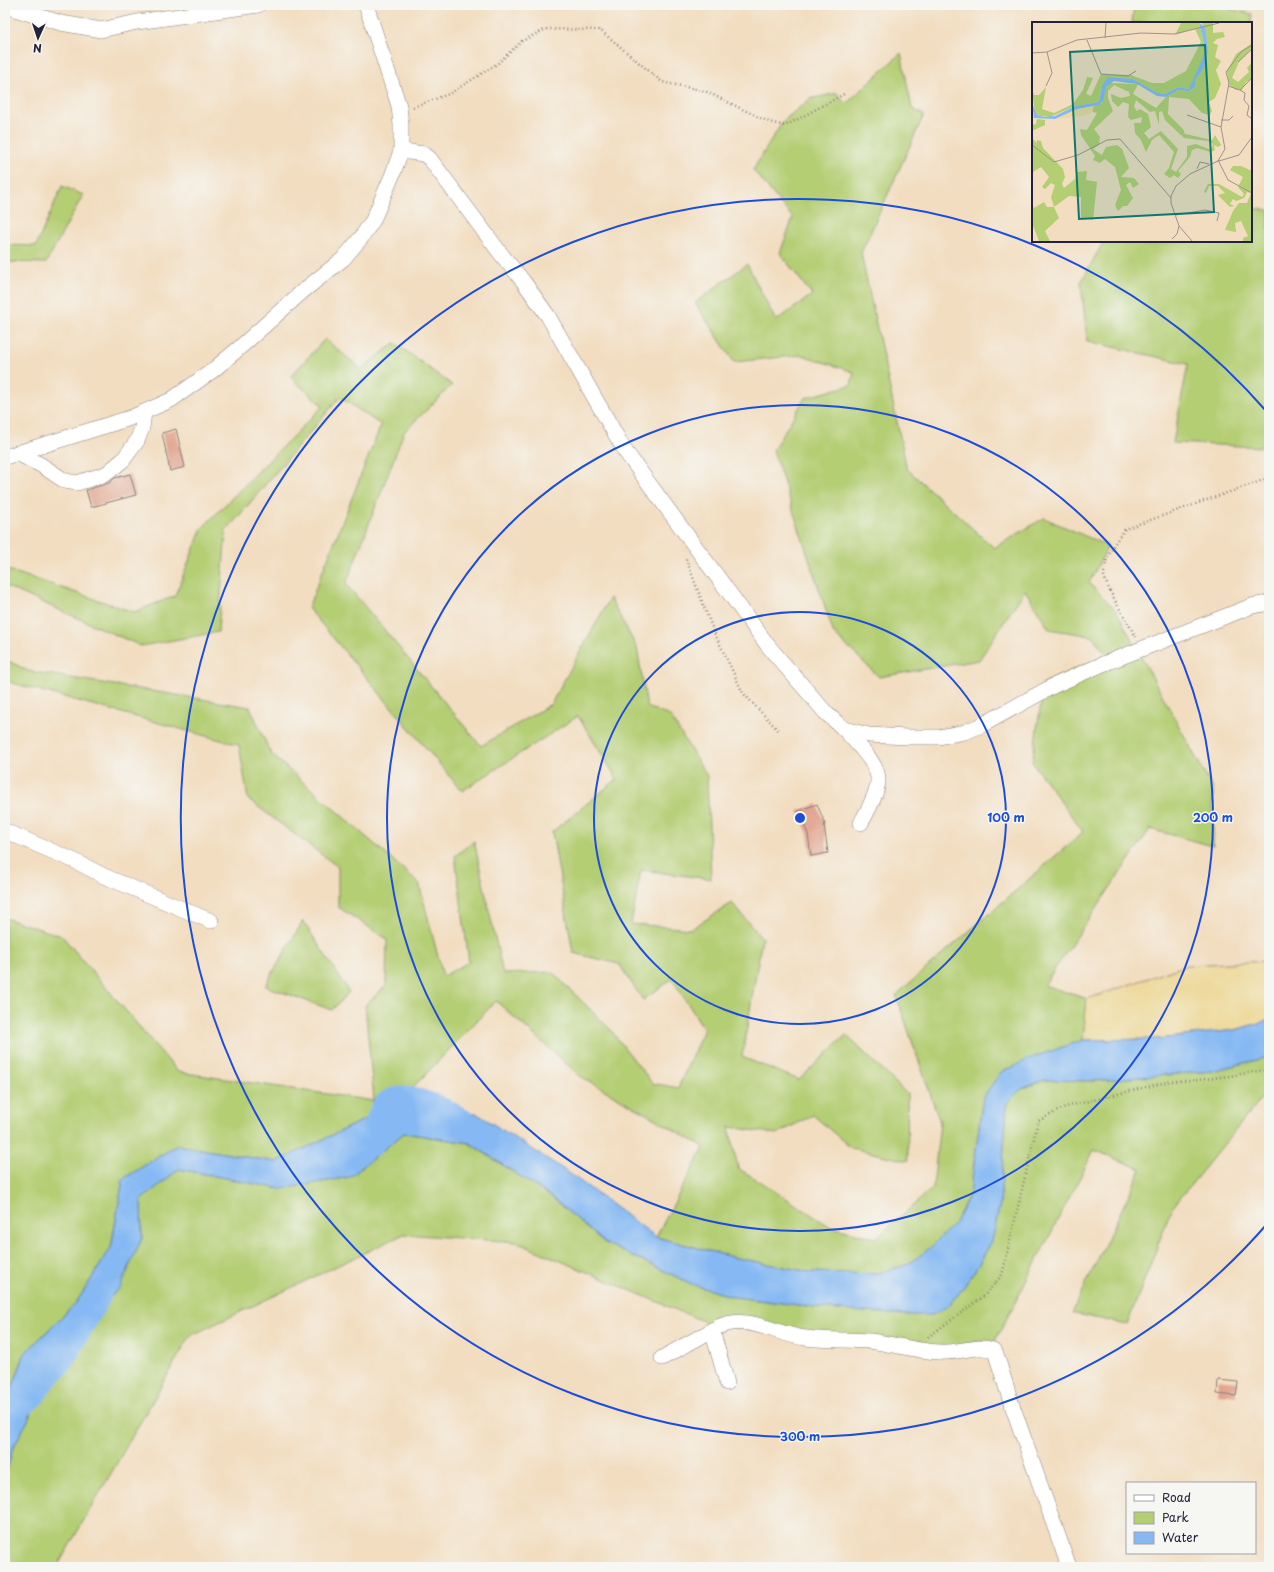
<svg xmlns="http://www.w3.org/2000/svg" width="1274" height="1572" viewBox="0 0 1274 1572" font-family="'Playpen Sans',sans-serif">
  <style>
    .green { fill: #b4ce73; stroke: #6b7857 }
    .sand { fill: #eeda9e; stroke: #887e6c }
    .water { fill: #86b9f3; stroke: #546e97 }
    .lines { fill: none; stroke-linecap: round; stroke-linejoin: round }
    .river { stroke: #86b9f3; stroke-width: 25 }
    .building { fill: #e0a28c }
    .minor-casing { stroke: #8a807e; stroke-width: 16 }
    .path { stroke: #8a807e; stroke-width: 2.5; stroke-dasharray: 1 3; stroke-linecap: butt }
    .minor { stroke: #fff; stroke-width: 15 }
    .ring { fill: none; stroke: #1d4ed8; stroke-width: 2 }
    .inset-road { fill: none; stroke: #9f928b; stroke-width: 1 }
    .view { fill: #0f766e; fill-opacity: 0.15; stroke: #0f766e; stroke-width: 2 }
    .inset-edge { fill: none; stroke: #22223b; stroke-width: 2 }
    .centre { fill: #1d4ed8; stroke: #f6f6f2; stroke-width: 2 }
    .ring-label { font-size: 12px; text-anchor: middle; font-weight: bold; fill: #1d4ed8; stroke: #f6f6f2; stroke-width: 3; stroke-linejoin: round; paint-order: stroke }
  </style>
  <rect width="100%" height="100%" fill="#f6f6f2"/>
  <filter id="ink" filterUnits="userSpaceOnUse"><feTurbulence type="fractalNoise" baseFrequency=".025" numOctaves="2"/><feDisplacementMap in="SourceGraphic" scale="8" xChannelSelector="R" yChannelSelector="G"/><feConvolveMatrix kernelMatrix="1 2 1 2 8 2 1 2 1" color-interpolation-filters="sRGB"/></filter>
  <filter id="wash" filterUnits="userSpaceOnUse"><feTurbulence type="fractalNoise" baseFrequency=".012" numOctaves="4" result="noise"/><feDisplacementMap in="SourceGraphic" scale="16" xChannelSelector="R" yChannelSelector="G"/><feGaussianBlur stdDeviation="0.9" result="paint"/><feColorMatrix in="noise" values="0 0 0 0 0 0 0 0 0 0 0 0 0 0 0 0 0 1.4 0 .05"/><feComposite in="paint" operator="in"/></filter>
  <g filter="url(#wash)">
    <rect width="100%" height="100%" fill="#f2ddc0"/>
    <g class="green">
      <polygon points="1134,5 1211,5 1252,14 1251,32 1251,23 1132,23"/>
      <polygon points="901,53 912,109 924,115 861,253 907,469 994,548 1044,518 1108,546 1089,583 1116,610 1213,789 1213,846 1150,829 1044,985 1087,999 1083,1040 1031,1058 1001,1072 983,1097 970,1194 955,1223 931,1247 909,1264 875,1274 810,1272 736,1258 656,1237 704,1147 580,1076 496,1001 397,1104 276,1162 177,1145 123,1179 111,1248 76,1303 25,1353 5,1407 5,918 62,936 178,1072 374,1101 365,1005 386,986 387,939 338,907 338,867 248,799 239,745 5,681 5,659 28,671 250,707 271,754 419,883 443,976 469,962 455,856 474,841 503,974 552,972 610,1029 652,1083 678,1088 704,1029 672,979 643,1000 619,964 573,953 552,832 617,779 578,716 462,791 308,608 381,425 340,397 226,531 218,632 141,646 5,586 5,569 134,612 175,596 202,528 323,406 290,377 325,339 361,369 395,343 452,385 404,432 346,584 481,746 551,704 610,598 637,648 647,707 670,716 707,776 711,879 641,870 631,924 691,929 732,903 762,938 742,1057 799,1080 846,1035 907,1094 908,1161 851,1148 813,1115 777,1134 729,1127 738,1168 831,1227 876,1238 933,1188 940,1122 896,995 1083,832 1032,762 1044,683 1107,655 1092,636 1049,629 1025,590 979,660 879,677 834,634 773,450 805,398 851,385 854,372 802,355 734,362 695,303 747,264 776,321 812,295 780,253 793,218 753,170 783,121 810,99 837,93 846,104"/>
      <polygon points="62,186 83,195 46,263 5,262 5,245 36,246"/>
      <polygon points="1251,208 1269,210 1269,427 1263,447 1173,443 1188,364 1087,341 1081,282 1104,241 1251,241"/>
      <polygon points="303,921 349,992 332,1010 265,986"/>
      <polygon points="1269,1057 1269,1089 1172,1208 1127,1325 1072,1313 1141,1169 1094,1150 993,1345 983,1340 945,1350 712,1325 516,1242 404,1234 190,1336 57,1567 9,1567 5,1551 5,1480 12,1450 77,1328 120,1288 142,1238 141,1200 179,1169 281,1189 350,1177 404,1133 469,1143 551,1197 605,1243 694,1285 734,1297 838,1310 905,1315 950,1305 973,1274 992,1241 1000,1204 1007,1103 1021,1089 1045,1080 1094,1081 1212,1071"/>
    </g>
    <polygon class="sand" points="1269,961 1269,1020 1235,1030 1158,1039 1083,1040 1087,999 1187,965"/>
    <polygon class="water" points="1269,1020 1269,1057 1212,1071 1094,1081 1045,1080 1021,1089 1007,1103 1000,1204 992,1241 973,1274 950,1305 932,1315 905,1315 838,1310 734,1297 694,1285 605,1243 551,1197 470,1143 404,1133 350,1177 281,1189 179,1169 141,1200 142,1238 120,1288 77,1328 12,1450 5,1480 5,1407 25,1353 76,1303 111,1248 123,1179 177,1145 276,1162 397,1104 476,1113 566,1171 656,1237 736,1258 810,1272 875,1274 909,1264 931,1247 955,1223 970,1194 983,1097 1001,1072 1031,1058 1083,1040 1158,1039 1235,1030"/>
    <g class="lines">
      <g class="river">
        <path d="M372 1144C377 1132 376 1120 383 1109 397 1084 450 1113 467 1124"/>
        <polyline points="5,1424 7,1418 33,1395 43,1380 61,1362 99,1295"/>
      </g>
    </g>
    <g id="blocks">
      <g class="building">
        <polygon points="176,429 185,467 170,471 162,433"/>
        <polygon points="130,474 136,495 91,507 86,490 109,483 115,478"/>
        <polygon points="817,804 825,824 824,825 828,853 811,856 808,834 798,811"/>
        <polygon points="1218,1380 1238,1382 1236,1396 1217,1394"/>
      </g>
    </g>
  </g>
  <g filter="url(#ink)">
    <use href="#blocks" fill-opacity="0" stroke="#8a807e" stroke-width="1"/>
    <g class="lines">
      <g class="minor-casing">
        <g id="minor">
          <polyline points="5,6 61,23 101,30 137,22 258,5"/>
          <polyline points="401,151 424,154 430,159 501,254 523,281 548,316 625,451 769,647 826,713 844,729 869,735 907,737 939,737 965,732 984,724 1053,686 1103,664 1252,606 1269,603"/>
          <polyline points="17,453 41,465 65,481 77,483 106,474 123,460 137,441 142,428 144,412"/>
          <polyline points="5,457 130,418 171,400 212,371 237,350 303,291 343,259 361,238 373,220 392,176 401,151 401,125 399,106 366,5"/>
          <path d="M844 729C854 741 879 764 878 780 878 793 867 812 861 823"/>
          <polyline points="5,831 75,861 104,876 211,921"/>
          <polyline points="712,1330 727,1383"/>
          <path d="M662 1358 718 1327C748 1313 776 1335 806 1338 827 1341 849 1339 870 1341 893 1344 916 1351 939 1352 957 1354 976 1344 993 1350L996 1354 1011 1402 1069 1567"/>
        </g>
      </g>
      <g class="path">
        <polyline points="413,107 449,94 497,64 522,41 546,29 600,30 662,82 705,91 769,122 785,126 846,93"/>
        <polyline points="686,559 713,630 743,693 780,732"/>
        <path d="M1136 637C1130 626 1103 584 1104 573 1106 556 1115 542 1125 529L1269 478"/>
        <polyline points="928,1337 984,1296 1002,1275 1038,1121 1065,1107 1171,1081 1189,1081 1230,1076 1269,1069"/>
      </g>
      <use href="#minor" class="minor"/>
    </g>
  </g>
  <g class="ring">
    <circle cx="800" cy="818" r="206"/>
    <circle cx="800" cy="818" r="413"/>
    <path d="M1267 1224A619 619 0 1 1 1267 412"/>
  </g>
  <g transform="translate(1032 22)">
    <rect width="220" height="220" fill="#f2ddc0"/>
    <path d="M149 1H167L174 29 160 63 157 67 146 65 133 72 126 71 101 57 76 55 69 68 67 80 43 84 18 95 7 94 3 91 0 68 2 73H7L14 65 10 87 22 91 41 82 51 68 55 55 61 56 54 72 59 74 69 52 99 53 120 61H132L154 49 169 20 163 7 143 13ZM170 1H181V11L191 10 193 15 185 17 181 21 186 23 183 35 189 39 184 48 189 62 183 76 177 80 180 89 178 93 170 91 157 77 137 75 136 92 151 107 153 112 180 118 183 113 189 123 186 125 182 123 183 128 179 130 165 126 160 128 158 135 146 149 149 152 146 156 142 153 138 156 132 152 137 146 142 130 127 113 120 118 114 130 109 118 103 111 102 101H109L110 95 99 98 96 95 97 82 91 80 86 85 80 79 79 72 89 76 98 74 97 70 82 63 76 69V76L81 89 62 107 68 115 67 123 61 127 70 133 74 125 85 123 90 127 97 146 89 155 102 156 107 162 101 166 98 160 94 163 101 176 95 184H91L86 189 83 183 89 168 83 145 73 137 68 141 61 138 63 134 49 113 48 107 55 108 65 91 61 90V85L70 81 72 68 78 61 106 62 101 72 124 86 134 75 146 68 157 69 163 65V58L172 46 175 22ZM104 78 118 90 123 89 127 103V90L130 89 133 98 152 116 176 119 181 122 179 128 164 122 155 124V135L144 150 139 147 146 127 129 109 117 117 112 111 119 105 116 92 108 87 105 89 102 85ZM219 22 220 26 207 40 200 56 206 60 217 50 215 46 220 40V57L214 60 210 68H204L197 63 195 49 204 32ZM5 97 13 98V103L0 109V103L4 102ZM0 116 5 121V118L9 119 11 126 31 147 33 155 30 162 32 166 43 157 45 150 55 149 54 158 65 160 61 198 49 196V175L37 174 22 185 27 196 13 209 18 219H7L0 201V182L2 186 12 180 15 185H22L19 175 23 163 19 161 13 167 10 165 17 155 9 145 1 150 0 148ZM201 144H209L220 149V219H211V216L216 214 209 199 203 201 204 210 193 208 201 189 207 181H215L219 171 215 170 212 176 204 179 201 177 198 182 202 184 198 185 186 173 193 171 186 164H177L174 171 172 170 176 162H187L210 175 212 172 206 165 211 155 198 148Z" fill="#b4ce73" fill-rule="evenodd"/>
    <path d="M61 85V90L50 94 23 97 45 87Z" fill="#eeda9e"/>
    <path d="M167 1 173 5 176 29 172 46 163 58V65L157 69 146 68 134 75 125 74 105 62 82 59 74 65 71 79 67 83 45 87 23 97 2 96 0 81 5 93 12 95 23 94 43 84 67 80 70 64 76 55 101 57 126 71 133 72 146 65 157 67 174 29Z" fill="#86b9f3"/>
    <path class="inset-road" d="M73 16 74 1M55 18 69 52 96 54 104 49M0 31 15 30 45 18 109 11 142 12 187 1M206 40 220 27M14 64 20 51 15 30M196 64 208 68 220 56M208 68 213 71 212 78 217 84 215 93 220 97M155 93 189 105M189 98H197L201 94M0 123 22 140 46 133 75 118 88 117 139 176M186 138 196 158 220 171M187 139 207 133 220 115M165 147 168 140 177 142M144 193 173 188 187 191 185 199M140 217 145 212 147 204M160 219 147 204 139 181V174L144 164 158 152 186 139 193 127 189 105 197 61 194 50 209 30 220 23"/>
    <path class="view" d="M173 23 182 190 47 197 38 30Z"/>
    <rect width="220" height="220" class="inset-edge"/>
  </g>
  <circle cx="800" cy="818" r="6" class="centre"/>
  <g class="ring-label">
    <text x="1006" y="822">100 m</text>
    <text x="1213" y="822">200 m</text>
    <text x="800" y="1441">300 m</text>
  </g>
  <rect width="1274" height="1572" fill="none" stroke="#f6f6f2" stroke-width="20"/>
  <rect x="1126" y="1482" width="130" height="72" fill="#f6f6f2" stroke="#a1a1a9"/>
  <rect x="1134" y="1495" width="20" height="6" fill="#ffffff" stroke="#a1a1a9"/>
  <text x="1162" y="1502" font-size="12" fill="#22223b">Road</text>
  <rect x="1134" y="1512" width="20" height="12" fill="#b4ce73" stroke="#a1a1a9"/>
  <text x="1162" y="1522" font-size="12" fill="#22223b">Park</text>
  <rect x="1134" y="1532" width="20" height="12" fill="#86b9f3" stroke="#a1a1a9"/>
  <text x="1162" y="1542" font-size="12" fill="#22223b">Water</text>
  <g transform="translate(38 38) rotate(183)" stroke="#f6f6f2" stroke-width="3" paint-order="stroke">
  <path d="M0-3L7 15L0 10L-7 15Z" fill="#22223b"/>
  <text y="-6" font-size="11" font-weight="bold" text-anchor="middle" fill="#22223b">N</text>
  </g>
</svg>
